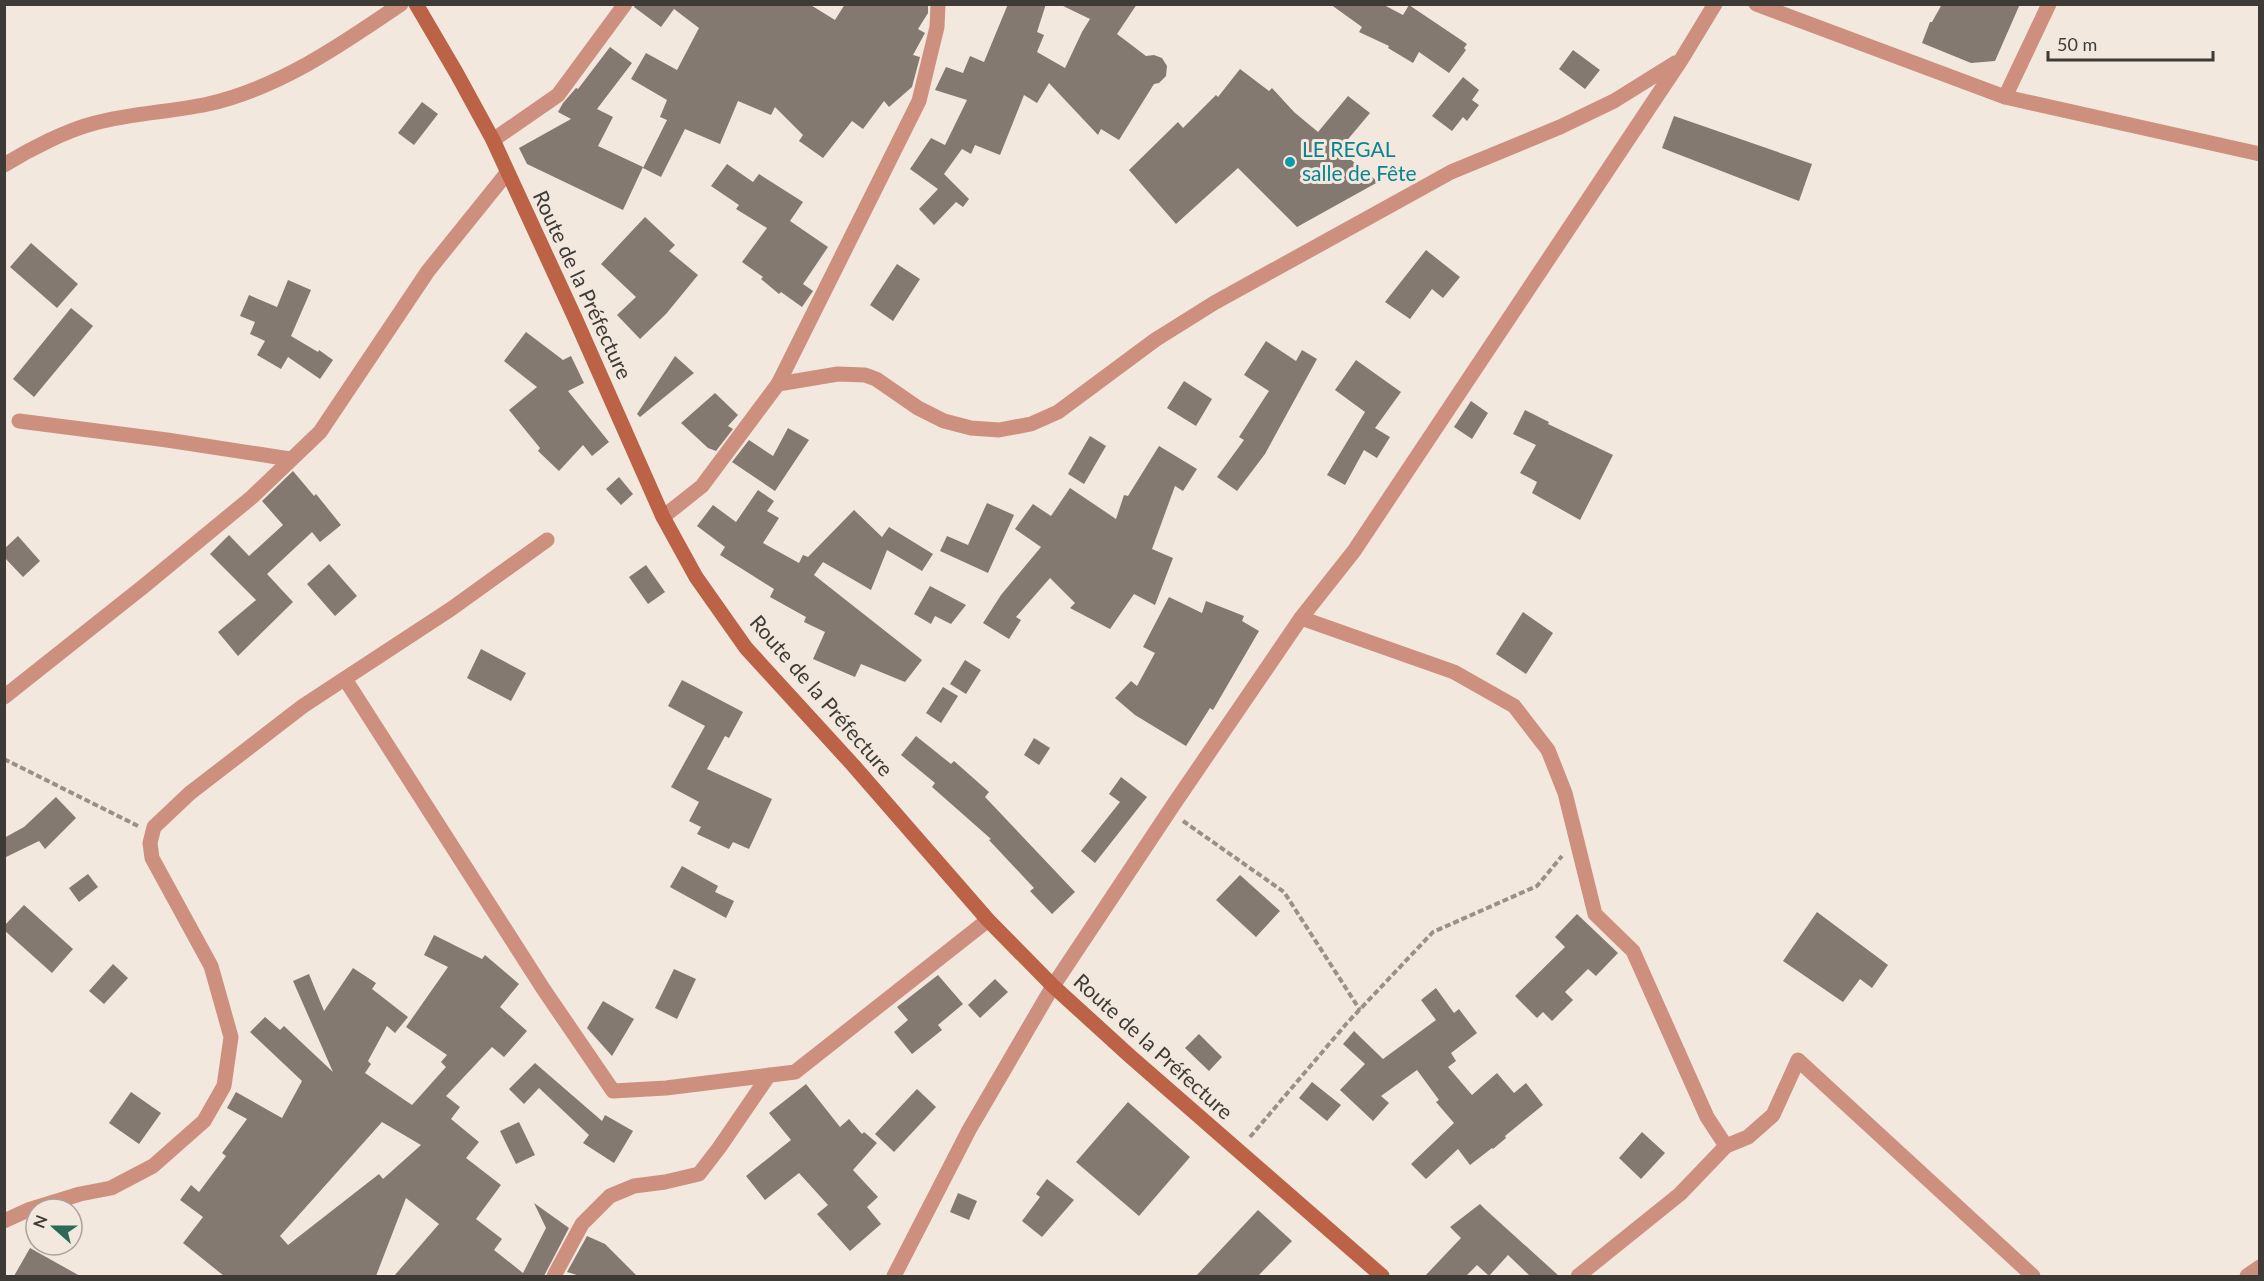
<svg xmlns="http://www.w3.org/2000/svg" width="2264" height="1281" viewBox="0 0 2264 1281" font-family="Lato,sans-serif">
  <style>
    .building { fill: #837970; fill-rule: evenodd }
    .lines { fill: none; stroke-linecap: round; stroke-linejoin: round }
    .path { stroke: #989089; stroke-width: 4; stroke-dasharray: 6 3; stroke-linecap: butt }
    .street { stroke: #ce907e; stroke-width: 15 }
    .secondary { stroke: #bb6247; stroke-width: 15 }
    .culture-dot { fill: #0f9aa8; stroke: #f3e8de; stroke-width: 2 }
    .labels { text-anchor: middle; stroke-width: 6; stroke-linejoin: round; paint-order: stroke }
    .culture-label { font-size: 21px; fill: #0d838f; stroke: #f3e8de; text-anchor: start }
    .street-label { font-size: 21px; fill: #3e3a36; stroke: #f3e8de }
  </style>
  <rect width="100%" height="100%" fill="#f3e8de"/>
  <g class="building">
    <polygon points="635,4 809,4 835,20 845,4 928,4 928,13 918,29 925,33 913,55 920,57 912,87 889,107 884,101 863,129 852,121 823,158 799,141 803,135 775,107 771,115 738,101 720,144 685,129 661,177 643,168 667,120 660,117 667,100 631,79 646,53 677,70 699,28 674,9 661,27 634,7"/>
    <polygon points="1008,4 1046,4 1037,32 1044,35 1037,52 1065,68 1082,32 1090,19 1059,4 1137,4 1117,34 1146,56 1154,55 1162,58 1167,66 1166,76 1159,83 1154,84 1119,140 1101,129 1098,135 1049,83 1037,103 1024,95 1000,155 975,145 971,154 962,149 944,174 969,199 963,207 956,202 934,225 919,209 938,189 910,169 931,138 945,145 967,100 935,90 946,67 963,73 970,56 984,62"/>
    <polygon points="1330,4 1382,4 1403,15 1409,5 1467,44 1464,48 1466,50 1449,73 1419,52 1413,63 1388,48 1389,46 1359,32 1362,27"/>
    <polygon points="1942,4 2020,4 1995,61 1971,63 1922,43 1930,22 1932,22"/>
    <polygon points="610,47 632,63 597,109 613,117 598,146 643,167 623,210 527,164 519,148 571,119 558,112 563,103 576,88 578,89"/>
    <polygon points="1573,50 1600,70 1585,89 1559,69"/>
    <polygon points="1240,69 1269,91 1272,88 1294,112 1318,132 1348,96 1370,113 1339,150 1378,182 1297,227 1238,168 1176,224 1129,170 1178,122 1183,128 1216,95 1218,97"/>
    <polygon points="1463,77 1479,90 1472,100 1479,105 1467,121 1463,117 1452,131 1432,116"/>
    <polygon points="422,102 438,114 414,145 398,133"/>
    <polygon points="1674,116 1812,164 1799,201 1662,148"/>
    <polygon points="727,164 753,182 759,174 803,202 790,221 828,247 803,284 813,291 802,307 781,292 779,294 761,279 763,277 742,262 767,228 736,209 739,205 711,186"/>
    <polygon points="645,217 675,245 669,251 698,275 666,314 640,339 617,315 636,297 601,264"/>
    <polygon points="31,243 78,284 57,308 10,267"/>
    <polygon points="1426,250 1460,277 1443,298 1432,289 1410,319 1385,302"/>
    <polygon points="897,264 920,279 893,321 870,305"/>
    <polygon points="288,280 311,290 291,336 318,352 319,350 333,360 320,379 288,357 281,369 257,355 265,341 250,334 255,322 240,316 249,295 277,307"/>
    <polygon points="71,308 93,326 34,397 13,379"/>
    <polygon points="526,332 563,360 571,356 584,383 568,391 609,442 592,456 583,445 559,471 538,451 540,448 509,410 537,387 504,361"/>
    <polygon points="1266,341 1296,361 1302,350 1317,359 1265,454 1237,491 1217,477 1244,440 1239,437 1269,391 1244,375"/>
    <polygon points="675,356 694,373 640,417 637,414"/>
    <polygon points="1356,360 1401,392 1375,428 1390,437 1377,458 1364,450 1345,485 1327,475 1365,412 1335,390"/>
    <polygon points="1184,381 1212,399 1196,426 1167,408"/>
    <polygon points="715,393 738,415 728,426 733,429 716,451 708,448 681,423"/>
    <polygon points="1471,401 1488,413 1472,439 1454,427"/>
    <polygon points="1525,410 1549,422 1548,424 1613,455 1580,520 1532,493 1537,482 1520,473 1536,445 1513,434"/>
    <polygon points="788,428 809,440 775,491 732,462 749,440 773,456"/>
    <polygon points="1090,436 1106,446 1084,484 1068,474"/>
    <polygon points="1159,446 1197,469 1183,491 1175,486 1152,549 1173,558 1155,605 1134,594 1110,629 1070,608 1075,603 1050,578 1016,617 1021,620 1009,639 983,623 1001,595 1041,547 1015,529 1033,504 1051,516 1070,488 1116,519 1124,495 1128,496"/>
    <polygon points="293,471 314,496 316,494 341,525 320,542 312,532 267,574 293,602 238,656 218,632 256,600 210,554 229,535 249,556 283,525 262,501"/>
    <polygon points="619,477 633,494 621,505 606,489"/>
    <polygon points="758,490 774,501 767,511 779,518 763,543 799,563 803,555 808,557 854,510 882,537 889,527 933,554 922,571 887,550 871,590 823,562 814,575 922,660 905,682 861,664 855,677 813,659 825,632 804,622 806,617 770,597 774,589 720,555 725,547 697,526 713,505 736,522"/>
    <polygon points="987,503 1014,515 988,573 940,551 947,536 968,545"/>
    <polygon points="18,536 40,561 23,577 4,557 4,549"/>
    <polygon points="329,564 357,596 335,616 307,584"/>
    <polygon points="646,565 665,592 648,604 629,577"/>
    <polygon points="930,586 966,605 951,624 935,616 931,624 914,614"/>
    <polygon points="1169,597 1202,613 1206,601 1244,616 1242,621 1259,631 1213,710 1210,708 1186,746 1135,715 1115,698 1131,681 1137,686 1155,653 1143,647"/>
    <polygon points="1523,612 1553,633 1526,674 1496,654"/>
    <polygon points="481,649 526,673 511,701 467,678"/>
    <polygon points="965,660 981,670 966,694 950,684"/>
    <polygon points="682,680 743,712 729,738 725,736 707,769 772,799 749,849 733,842 729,849 697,834 701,827 689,821 699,802 671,787 705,726 668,706"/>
    <polygon points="943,687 958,696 941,723 926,713"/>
    <polygon points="916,736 951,764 954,761 989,792 985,797 1075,892 1052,914 1030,891 1034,888 989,840 991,839 932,787 935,783 901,755"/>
    <polygon points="1034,738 1050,748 1039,765 1024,755"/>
    <polygon points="1121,777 1147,797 1095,863 1081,851 1120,802 1109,794"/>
    <polygon points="56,797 76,818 45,849 39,841 4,858 4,838 24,827"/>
    <polygon points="682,866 718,886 715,892 734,901 726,918 670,887"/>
    <polygon points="88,874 98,887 79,902 69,888"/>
    <polygon points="1240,875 1280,911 1256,937 1216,900"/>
    <polygon points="24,905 73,949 52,973 4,930 4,926"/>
    <polygon points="1817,912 1888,965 1872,988 1860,979 1843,1002 1783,961"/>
    <polygon points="1577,914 1618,953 1596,976 1588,969 1565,992 1573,1000 1552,1021 1543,1012 1537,1018 1515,996 1565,947 1555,937"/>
    <path d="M434 935 482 959 485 955 519 984 500 1007 527 1031 504 1057 492 1047 446 1096 460 1107 451 1119 479 1142 466 1158 501 1185 476 1219 502 1239 494 1250 523 1273 546 1228 534 1203 569 1228 544 1276H394L439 1224 406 1198 376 1276H224L183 1243 203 1217 180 1200 191 1185 199 1192 226 1156 222 1153 247 1119 227 1108 236 1092 282 1118 302 1081 250 1032 265 1017 280 1030 284 1026 333 1072 293 981 309 974 324 1011 353 968 376 983 372 989 408 1017 395 1033 387 1026 368 1061 371 1064 365 1073 412 1105 446 1067 441 1062 447 1055 406 1027 448 967 424 955ZM382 1122 421 1145 383 1179 379 1174 288 1245 280 1236Z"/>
    <polygon points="113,964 128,978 104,1004 89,991"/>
    <polygon points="674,969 696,979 677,1019 655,1008"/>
    <polygon points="938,975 963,1004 938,1025 942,1030 912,1054 894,1032 908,1020 897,1007"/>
    <polygon points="995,979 1008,992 980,1018 968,1005"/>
    <polygon points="1436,988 1454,1013 1459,1009 1477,1033 1451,1053 1456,1061 1448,1067 1472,1095 1497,1073 1514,1093 1526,1083 1543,1105 1505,1136 1506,1138 1493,1149 1492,1148 1470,1165 1458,1149 1426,1179 1411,1164 1454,1123 1436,1102 1439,1100 1417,1070 1381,1096 1389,1103 1373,1121 1340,1090 1365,1064 1343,1044 1354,1031 1383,1059 1436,1020 1421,1000"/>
    <polygon points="603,1001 634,1019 612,1056 587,1028"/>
    <polygon points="1199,1034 1222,1057 1209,1071 1185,1048"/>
    <polygon points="535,1063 602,1121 605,1115 633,1131 614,1163 583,1143 589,1135 539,1088 524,1104 509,1089"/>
    <polygon points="1312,1082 1341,1105 1327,1121 1299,1098"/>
    <polygon points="806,1084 840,1127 849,1119 862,1134 864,1132 877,1143 853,1170 878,1197 867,1207 881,1224 850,1251 817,1214 828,1205 799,1173 765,1200 746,1176 791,1140 769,1113"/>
    <polygon points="917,1089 936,1107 894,1152 875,1134"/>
    <polygon points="131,1092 161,1113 139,1144 109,1123"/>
    <polygon points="1128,1102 1190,1157 1139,1216 1076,1162"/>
    <polygon points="519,1122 535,1155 516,1164 500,1131"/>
    <polygon points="1642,1132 1665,1153 1641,1179 1619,1158"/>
    <polygon points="1047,1179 1074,1200 1042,1237 1022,1221 1040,1197 1036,1194"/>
    <polygon points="958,1193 977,1201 969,1220 950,1212"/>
    <polygon points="1480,1204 1486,1210 1559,1276 1530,1276 1508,1255 1489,1276 1477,1265 1466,1276 1425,1276 1461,1238 1450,1227"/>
    <polygon points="1258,1210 1292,1241 1258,1276 1196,1276"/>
    <polygon points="587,1236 605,1244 637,1276 580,1276 567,1272"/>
    <polygon points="30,1248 80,1276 14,1276"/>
  </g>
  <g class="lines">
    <g class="path">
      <polyline points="4,759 138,826"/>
      <polyline points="1183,821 1284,892 1360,1010"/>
      <polyline points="1250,1137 1347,1023 1433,932 1537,886 1562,856"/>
    </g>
    <g class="street">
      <polyline points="1756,4 2005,97 2260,154"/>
      <polyline points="2005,97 2049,4"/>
      <polyline points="493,140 558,95 625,4"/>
      <path d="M4 165C30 149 67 130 95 123 132 113 171 112 208 104 279 88 341 45 401 4"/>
      <polyline points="778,384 838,374 865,375 876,379 918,408 944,421 971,428 999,430 1031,424 1058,412 1155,340 1214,303 1451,172 1560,127 1614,101 1675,63"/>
      <polyline points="19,421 167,440 290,459"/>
      <polyline points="663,517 702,486 778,384 919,101 937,27 938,4"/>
      <polyline points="1301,618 1454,672 1514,706 1548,750 1565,793 1595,914 1633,951 1707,1117 1726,1146 1680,1194 1578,1276"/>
      <polyline points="345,679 544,990 613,1091 666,1088 795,1072 988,920"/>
      <polyline points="4,697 144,586 252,497 320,432 428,271 507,173"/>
      <polyline points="1726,1146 1748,1137 1773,1115 1798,1060 2033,1276"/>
      <polyline points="4,1221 28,1210 80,1194 111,1188 153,1166 204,1121 224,1086 231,1037 211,966 152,858 150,843 154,827 190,793 303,706 451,609 547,540"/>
      <polyline points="554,1276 582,1224 610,1196 634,1186 665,1182 699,1174 719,1148 769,1075"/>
      <polyline points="894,1276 969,1130 1053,986 1174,804 1301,618 1354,551 1681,60 1715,4"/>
      <polyline points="2247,1276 2260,1267"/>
    </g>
    <polyline class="secondary" points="416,4 457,74 493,140 575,318 663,517 696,577 746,648 853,765 988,920 1053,986 1131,1057 1382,1276"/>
  </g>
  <circle class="culture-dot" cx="1290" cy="162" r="6"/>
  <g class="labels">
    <g class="culture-label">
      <text x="1302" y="157">LE REGAL<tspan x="1302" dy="24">salle de Fête</tspan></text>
    </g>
    <g class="street-label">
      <text transform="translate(582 285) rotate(65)" y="7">Route de la Préfecture</text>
      <text transform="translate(821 696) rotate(49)" y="7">Route de la Préfecture</text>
      <text transform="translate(1153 1047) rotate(42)" y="7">Route de la Préfecture</text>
    </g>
  </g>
  <rect width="2264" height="1281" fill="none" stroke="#3e3a36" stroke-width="12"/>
  <g transform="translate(54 1227) rotate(291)"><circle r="28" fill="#f3e8de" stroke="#aba29b" stroke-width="1.5"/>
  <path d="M0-4.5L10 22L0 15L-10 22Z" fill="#2b6a57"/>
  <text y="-9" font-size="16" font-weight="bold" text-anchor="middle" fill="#3e3a36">N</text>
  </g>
  <path d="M2048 51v9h165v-9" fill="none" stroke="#3e3a36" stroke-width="3"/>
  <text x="2057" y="51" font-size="18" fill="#3e3a36" stroke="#f3e8de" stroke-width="4.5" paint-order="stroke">50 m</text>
</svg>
